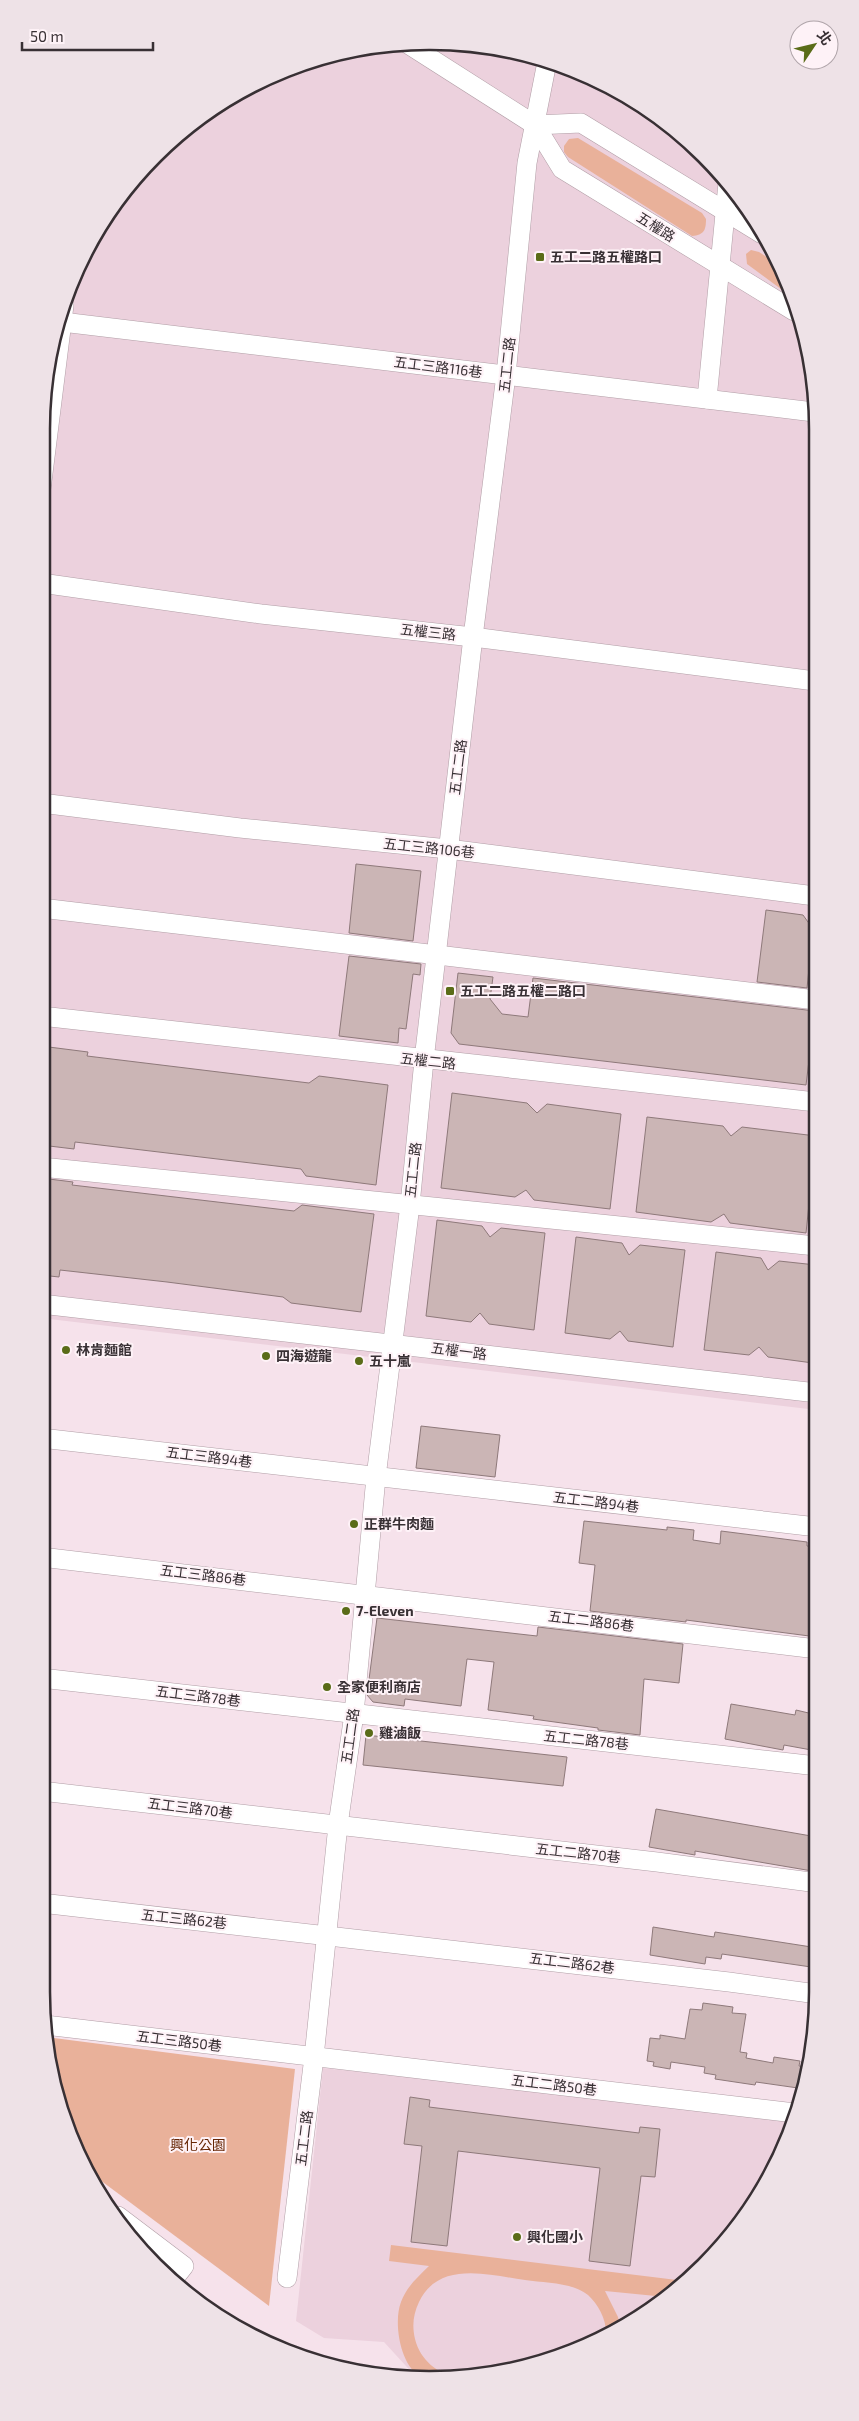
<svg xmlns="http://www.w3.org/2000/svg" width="859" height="2421" viewBox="0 0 859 2421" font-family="'Exo 2','Noto Sans TC',sans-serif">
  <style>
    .built { fill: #ecd1dd }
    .green { fill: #e9b19a }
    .building { fill: #cbb5b5; stroke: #8e797a }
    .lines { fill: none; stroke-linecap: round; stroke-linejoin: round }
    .minor-casing { stroke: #b19ea6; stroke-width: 20 }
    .minor { stroke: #fff; stroke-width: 19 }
    .poi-dot { fill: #5a6c18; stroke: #fef2f7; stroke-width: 2 }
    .labels { text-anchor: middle; stroke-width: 4; stroke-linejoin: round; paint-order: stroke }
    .street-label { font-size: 14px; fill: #383034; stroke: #fef2f7 }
    .poi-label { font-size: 14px; font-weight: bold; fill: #383034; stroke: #fef2f7; text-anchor: start }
    .park-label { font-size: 14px; fill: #672605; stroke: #fef2f7 }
    .rim { fill: none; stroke: #383034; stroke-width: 2.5 }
  </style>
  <rect width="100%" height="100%" fill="#f6e2eb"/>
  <g class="built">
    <polygon points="455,42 530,54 624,93 721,173 778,258 814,379 817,1410 41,1318 41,430 54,329 81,258 121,193 173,138 235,93 304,62 379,45"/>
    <polygon points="323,2068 793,2118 752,2207 704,2266 645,2314 530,2367 455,2379 417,2378 384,2342 324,2338 296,2321"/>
  </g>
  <g class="green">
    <path d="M578 138 702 213 706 219C706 230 704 235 692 236L568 157 564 152V146L569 139Z"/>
    <polygon points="751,250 759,252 780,266 789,295 747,264 746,254"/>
    <polygon points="46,2037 295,2069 269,2306 92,2174 71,2140 49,2067"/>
    <path d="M391 2245 685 2281 666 2297 605 2291 618 2317 620 2326 606 2332C606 2319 598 2304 588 2295 571 2282 545 2283 525 2280 489 2275 439 2260 419 2302 413 2315 412 2326 415 2339 420 2360 438 2374 458 2378 449 2380 431 2381 423 2378 400 2368 393 2322 401 2302 407 2286 418 2277 429 2266L389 2261Z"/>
  </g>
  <g class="building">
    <polygon points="356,864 421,871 413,941 349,933"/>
    <polygon points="766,910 803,915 813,929 807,988 757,982"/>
    <polygon points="349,956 421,964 420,975 413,974 406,1029 399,1028 398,1043 339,1036"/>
    <polygon points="458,973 493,977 490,999 502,1014 528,1017 533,978 815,1011 806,1085 459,1044 451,1033"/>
    <polygon points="41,1046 88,1052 87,1056 309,1083 319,1076 388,1085 376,1185 306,1176 301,1169 75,1142 74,1149 41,1145"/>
    <polygon points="452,1093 527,1103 537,1113 547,1104 621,1114 610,1209 534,1200 526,1190 515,1197 441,1188"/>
    <polygon points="647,1117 723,1126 731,1136 742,1127 816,1136 806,1233 730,1223 724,1214 711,1222 636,1212"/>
    <polygon points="41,1178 73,1182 72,1185 294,1211 302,1205 374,1214 361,1312 291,1303 283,1297 167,1282 60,1270 59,1277 41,1275"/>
    <polygon points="437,1220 482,1226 490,1237 501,1228 545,1233 534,1330 489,1324 480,1313 471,1322 426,1316"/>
    <polygon points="576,1237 622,1243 629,1255 640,1245 685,1250 673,1347 628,1341 620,1331 610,1339 565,1333"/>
    <polygon points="716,1252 761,1258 768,1270 779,1261 816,1265 816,1334 813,1363 768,1357 759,1347 749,1355 704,1350"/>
    <polygon points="421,1426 500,1435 495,1477 416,1468"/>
    <polygon points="584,1521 667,1530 667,1527 694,1530 693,1540 720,1544 721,1531 807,1542 807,1546 817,1547 817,1637 686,1620 686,1622 590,1611 595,1565 579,1563"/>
    <polygon points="377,1618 537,1636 538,1627 683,1644 679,1683 644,1679 640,1735 598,1730 598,1728 533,1719 534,1716 488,1710 494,1662 467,1659 461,1706 405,1699 404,1706 373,1702 367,1695"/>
    <polygon points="731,1704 795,1715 796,1710 817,1715 817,1751 784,1745 783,1750 725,1739"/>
    <polygon points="366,1735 567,1757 563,1786 363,1765"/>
    <polygon points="656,1809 817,1837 818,1872 695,1851 695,1855 649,1847"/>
    <polygon points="653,1927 714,1937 715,1932 818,1948 818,1968 722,1954 721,1959 706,1957 705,1964 650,1955"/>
    <polygon points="703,2003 733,2007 732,2013 746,2014 740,2052 747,2053 746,2058 773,2063 774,2057 800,2061 799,2066 808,2067 805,2089 756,2082 755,2085 715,2079 716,2075 704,2073 705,2067 671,2062 670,2069 653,2066 654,2062 647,2061 650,2038 660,2039 660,2035 685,2039 690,2009 702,2010"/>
    <polygon points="410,2097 430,2100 429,2107 639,2133 640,2127 660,2129 655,2177 641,2176 630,2266 589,2261 600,2168 458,2151 447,2246 411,2242 422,2146 404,2144"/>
  </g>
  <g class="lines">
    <g class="minor-casing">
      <g id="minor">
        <polyline points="408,44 535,125 562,169 794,311"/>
        <polyline points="535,125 581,123 762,234"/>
        <polyline points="62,322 814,412"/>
        <polyline points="707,399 728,183"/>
        <polyline points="41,489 64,305"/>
        <polyline points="41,583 261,614 473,637 815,681"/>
        <polyline points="41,803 240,828 448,849 815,896"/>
        <polyline points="41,908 816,1000"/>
        <polyline points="41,1016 816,1102"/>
        <polyline points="41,1167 816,1246"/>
        <polyline points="41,1304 817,1393"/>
        <polyline points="41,1438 817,1527"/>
        <polyline points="41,1557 817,1649"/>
        <polyline points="41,1678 817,1766"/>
        <polyline points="41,1791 657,1862 818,1883"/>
        <polyline points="41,1903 729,1982 817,1994"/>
        <polyline points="45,2025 795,2113"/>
        <polyline points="118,2216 184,2266 173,2280"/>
        <polyline points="287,2278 314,2057 338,1825 354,1714 376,1477 410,1205 424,1060 473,637 506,375 527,163 547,62"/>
      </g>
    </g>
    <use href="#minor" class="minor"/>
  </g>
  <g class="poi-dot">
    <rect x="535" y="252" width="10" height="10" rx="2.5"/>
    <rect x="445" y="986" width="10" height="10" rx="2.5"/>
    <circle cx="66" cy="1350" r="5"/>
    <circle cx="266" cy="1356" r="5"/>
    <circle cx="359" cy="1361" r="5"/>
    <circle cx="354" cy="1524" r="5"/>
    <circle cx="346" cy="1611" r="5"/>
    <circle cx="327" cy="1687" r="5"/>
    <circle cx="369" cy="1733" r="5"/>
    <circle cx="517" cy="2237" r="5"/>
  </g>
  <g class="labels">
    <g class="street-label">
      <text transform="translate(656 227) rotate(32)" y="5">五權路</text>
      <text transform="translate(507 365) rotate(-84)" y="5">五工二路</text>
      <text transform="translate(438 367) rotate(7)" y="5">五工三路116巷</text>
      <text transform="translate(428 632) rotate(6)" y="5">五權三路</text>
      <text transform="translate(458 767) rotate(-83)" y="5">五工二路</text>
      <text transform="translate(429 848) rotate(6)" y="5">五工三路106巷</text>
      <text transform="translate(428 1061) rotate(6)" y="5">五權二路</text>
      <text transform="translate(413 1170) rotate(-84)" y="5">五工二路</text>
      <text transform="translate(459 1351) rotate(7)" y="5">五權一路</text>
      <text transform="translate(209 1457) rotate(7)" y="5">五工三路94巷</text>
      <text transform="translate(596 1502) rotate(7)" y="5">五工二路94巷</text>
      <text transform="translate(203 1575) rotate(7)" y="5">五工三路86巷</text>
      <text transform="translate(591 1621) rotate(7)" y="5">五工二路86巷</text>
      <text transform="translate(198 1696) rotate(7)" y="5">五工三路78巷</text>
      <text transform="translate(350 1736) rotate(-82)" y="5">五工二路</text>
      <text transform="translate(586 1740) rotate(6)" y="5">五工二路78巷</text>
      <text transform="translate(190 1808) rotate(7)" y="5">五工三路70巷</text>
      <text transform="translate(578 1853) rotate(6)" y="5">五工二路70巷</text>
      <text transform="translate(184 1919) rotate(6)" y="5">五工三路62巷</text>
      <text transform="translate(572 1963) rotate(7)" y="5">五工二路62巷</text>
      <text transform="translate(179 2041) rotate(7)" y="5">五工三路50巷</text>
      <text transform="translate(554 2085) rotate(7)" y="5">五工二路50巷</text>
      <text transform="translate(304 2138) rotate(-83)" y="5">五工二路</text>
    </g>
    <g class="poi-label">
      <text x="550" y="262">五工二路五權路口</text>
      <text x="460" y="996">五工二路五權二路口</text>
      <text x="76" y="1355">林肯麵館</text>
      <text x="276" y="1361">四海遊龍</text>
      <text x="369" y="1366">五十嵐</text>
      <text x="364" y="1529">正群牛肉麵</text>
      <text x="356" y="1616">7-Eleven</text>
      <text x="337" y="1692">全家便利商店</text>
      <text x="379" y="1738">雞滷飯</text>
      <text x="527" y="2242">興化國小</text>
    </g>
    <g class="park-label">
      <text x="198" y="2150">興化公園</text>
    </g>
  </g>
  <path d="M0 0H859V2421H0ZM429 50H430A379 379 0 0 1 809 429V1992A379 379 0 0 1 430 2371H429A379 379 0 0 1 50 1992V429A379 379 0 0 1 429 50Z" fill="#eee2e7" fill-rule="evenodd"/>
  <path class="rim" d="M429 50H430A379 379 0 0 1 809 429V1992A379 379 0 0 1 430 2371H429A379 379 0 0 1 50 1992V429A379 379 0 0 1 429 50Z"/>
  <g transform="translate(814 45) rotate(55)"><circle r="24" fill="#fef2f7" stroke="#afa4a9"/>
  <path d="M0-4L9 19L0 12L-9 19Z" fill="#5a6c18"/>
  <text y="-8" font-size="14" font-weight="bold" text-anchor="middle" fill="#383034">北</text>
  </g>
  <path d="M22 42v8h131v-8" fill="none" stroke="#383034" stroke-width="2.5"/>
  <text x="30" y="42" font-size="15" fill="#383034" stroke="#fef2f7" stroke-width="4" paint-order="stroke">50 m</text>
</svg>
